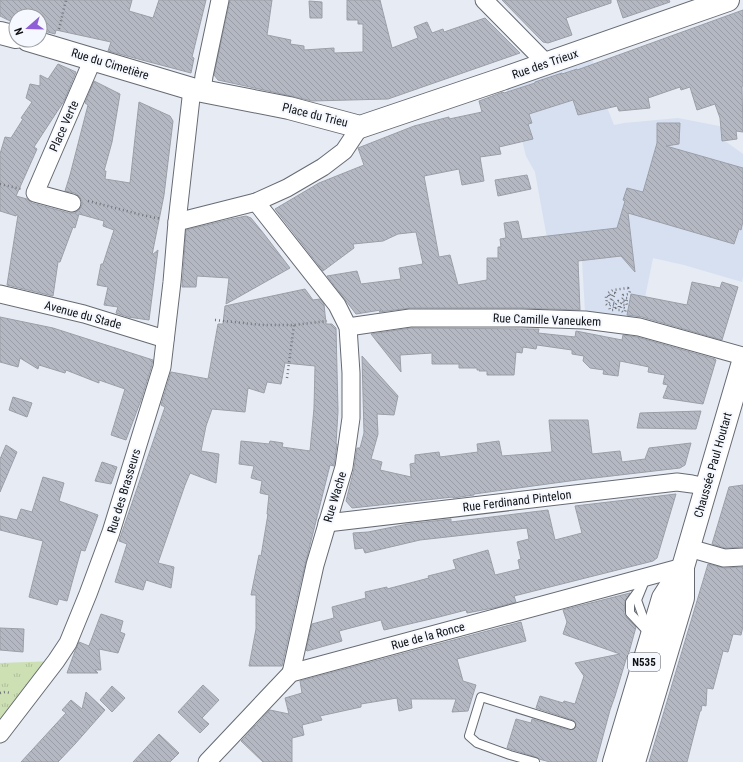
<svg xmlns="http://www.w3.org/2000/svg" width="743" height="762" viewBox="0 0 743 762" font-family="'Roboto Condensed',sans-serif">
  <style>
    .built { fill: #d7e0f0 }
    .park { fill: url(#park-tufts) }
    .building { fill: url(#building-back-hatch); stroke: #9b9fa8 }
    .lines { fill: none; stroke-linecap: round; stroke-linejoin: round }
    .lane-casing { stroke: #666a73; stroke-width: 10 }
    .street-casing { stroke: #666a73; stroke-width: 19 }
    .secondary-casing { stroke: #666a73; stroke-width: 24 }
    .primary-casing { stroke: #666a73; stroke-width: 24 }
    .path { stroke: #72757b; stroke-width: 2.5; stroke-dasharray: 1 3; stroke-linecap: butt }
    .lane { stroke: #fff; stroke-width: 8 }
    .street { stroke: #fff; stroke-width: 17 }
    .secondary { stroke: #fff; stroke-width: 22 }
    .primary { stroke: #fff; stroke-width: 22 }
    .labels { text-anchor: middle; stroke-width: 4; stroke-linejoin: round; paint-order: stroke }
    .shield { fill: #f5f8fe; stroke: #54565a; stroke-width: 1 }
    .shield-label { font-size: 11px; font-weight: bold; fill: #0f1114 }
    .street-label { font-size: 12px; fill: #0f1114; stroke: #f5f8fe }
  </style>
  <defs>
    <pattern id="park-tufts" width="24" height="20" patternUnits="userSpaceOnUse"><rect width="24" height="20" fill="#cce0b4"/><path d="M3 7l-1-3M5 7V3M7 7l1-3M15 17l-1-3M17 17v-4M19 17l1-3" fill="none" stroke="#aebf9a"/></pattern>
    <pattern id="building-back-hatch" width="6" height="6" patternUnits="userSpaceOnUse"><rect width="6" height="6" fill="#b4b8c2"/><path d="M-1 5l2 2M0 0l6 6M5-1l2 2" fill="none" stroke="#9a9da6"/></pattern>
  </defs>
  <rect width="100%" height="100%" fill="#e6ebf4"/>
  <polygon class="built" points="593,47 593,64 601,92 614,125 624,123 678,118 724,127 725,141 743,154 743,277 742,282 684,265 653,258 639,327 585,320 585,311 582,260 547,238 535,172 526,156 519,128 508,92 502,79"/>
  <polygon class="park" points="56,661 0,734 0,663"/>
  <g class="building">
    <polygon points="0,0 132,0 129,11 153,18 159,0 206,0 192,57 194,58 191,73 108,51 111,42 56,30 55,34 40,30 40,16 16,16 16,22 8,20 0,16"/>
    <polygon points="230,0 272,0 267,35 291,40 290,44 304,46 304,50 334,48 334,53 363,52 363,24 358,24 358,20 347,20 347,0 380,0 392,48 418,38 414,27 427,22 432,33 443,29 444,32 485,18 520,53 388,99 312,101 291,96 218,80 214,75"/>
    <polygon points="502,0 611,0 611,3 566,18 572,35 548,43 543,42"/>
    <polygon points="617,0 669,0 670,2 623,18"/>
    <polygon points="309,1 322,2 322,18 310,18"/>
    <polygon points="743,10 743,86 742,86 743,132 736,131 737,139 722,141 720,118 715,104 697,110 690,87 681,90 680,87 648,98 650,108 619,111 617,106 578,115 573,100 529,114 532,123 528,124 533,139 499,147 501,154 480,157 484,181 462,185 459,169 424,176 439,257 450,255 458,285 487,280 487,258 498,258 498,247 501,247 500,239 506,238 504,223 518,221 522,239 617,228 625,201 623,200 627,188 643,192 657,143 657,123 680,123 679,144 666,146 743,168 743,221 741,230 739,229 734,244 628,213 635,272 621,256 578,261 580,310 522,308 410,308 379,312 381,310 356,314 327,276 357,271 361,284 401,279 399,268 423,264 416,232 398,234 383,241 353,244 354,248 323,271 275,209 319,183 364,165 358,148 414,126 449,117 449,119 482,112 479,101 503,92 504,93 535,83 535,82 562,73 562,74 577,69 577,70"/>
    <polygon points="58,64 76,72 64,101 34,147 37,149 16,196 27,199 32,203 69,213 75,213 79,210 82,205 82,201 79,196 75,193 65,191 70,175 88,105 85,103 94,81 120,94 112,142 104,171 106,171 105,179 130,183 139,102 170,116 173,121 164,195 152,255 158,250 149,320 128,317 116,313 118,307 104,305 108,287 97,285 101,264 103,264 114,230 103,226 104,221 79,214 75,228 73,227 60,262 58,262 53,296 7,285 18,215 16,215 16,216 0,211 0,154 5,137 11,138 23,119 21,118 32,102 26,98 30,84 40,86 40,75 48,79"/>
    <polygon points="527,175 531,189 498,196 495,180"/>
    <polygon points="246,216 251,218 264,234 290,268 226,304 229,278 197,276 196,287 182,287 186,230 231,219"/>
    <polygon points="692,282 720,288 722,282 738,287 722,340 642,317 627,315 631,294 687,305"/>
    <polygon points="305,289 313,300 320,299 324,304 326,324 332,324 336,328 338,411 336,444 337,444 334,465 334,466 330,465 300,585 282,666 249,666 256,629 256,595 251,595 259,555 261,556 268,514 267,514 269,495 260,493 262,481 251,478 254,466 239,464 241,441 269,444 270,441 283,443 282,447 310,451 314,408 315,366 285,363 281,384 267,382 264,393 248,388 245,412 212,409 206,426 201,451 219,454 216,483 190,473 185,485 158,563 174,567 171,588 146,580 143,590 115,582 127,544 119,541 165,407 161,405 171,372 208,379 218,324 223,324 225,306"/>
    <polygon points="0,317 53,328 153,360 151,368 141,400 126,440 111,435 125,389 99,380 99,383 66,370 65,373 39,365 38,369 20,358 18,367 0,362"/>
    <polygon points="411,328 539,329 538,333 575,337 576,331 622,340 623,335 637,337 715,359 716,360 703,404 663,398 668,385 663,384 665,375 648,372 649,367 620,361 618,376 603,374 604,370 590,368 583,361 584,356 572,354 572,350 537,345 536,349 523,347 522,353 516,352 514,375 487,375 487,371 479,371 480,370 477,370 477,368 459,368 459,364 432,364 432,353 400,355 401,372 371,334"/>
    <polygon points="362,356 398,396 394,415 377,414 378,434 371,459 382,462 380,470 411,477 410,464 415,463 415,455 439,452 440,457 478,452 477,444 499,441 502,456 552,452 549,420 588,420 592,454 620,451 622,462 645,459 649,448 691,443 685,465 680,468 577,480 474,494 474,495 453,498 453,497 352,508 346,501 354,469 357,448 360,448 364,433"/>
    <polygon points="13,397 32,403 27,417 9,410"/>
    <polygon points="701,411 696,429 637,428 640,413"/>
    <polygon points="6,445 17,452 0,492 0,459"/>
    <polygon points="102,462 117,467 111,484 95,481"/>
    <polygon points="43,477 64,483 59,501 98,515 85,551 81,550 67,601 59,599 57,605 29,597 43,541 0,530 0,516 17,520 21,509 32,512"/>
    <polygon points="743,485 743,547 725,548 712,544 729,487"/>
    <polygon points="676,494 657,558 653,561 514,596 516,602 498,607 467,613 466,610 439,617 384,630 381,620 339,631 342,641 307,651 306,650 312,624 334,618 332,607 366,598 365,592 387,587 387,589 429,578 428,576 456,569 453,560 488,550 495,575 520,569 518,560 521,559 517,542 529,539 527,528 420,540 365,553 363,548 355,549 353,533 368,532 408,524 451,519 451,522 548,510 555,540 582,533 575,506"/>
    <polygon points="708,564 724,568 743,567 743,626 741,635 733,634 728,652 723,651 713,689 707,688 706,706 702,705 701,711 700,711 687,762 649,762"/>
    <polygon points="630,593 625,602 624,613 626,617 636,627 628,656 627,656 615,696 610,710 596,762 550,762 539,759 536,757 507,748 516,719 531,723 532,719 569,730 574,729 576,727 576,724 575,722 573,720 536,708 540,696 563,703 564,701 575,704 584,676 575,663 620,654 563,634 567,622 563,610"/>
    <polygon points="101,614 123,621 120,632 125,634 118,653 99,649 101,670 95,670 98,673 67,673 75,651 79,642 89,646"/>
    <polygon points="521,622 526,641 457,659 463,681 476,685 468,711 452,712 456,699 411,699 412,708 399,711 397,698 361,704 361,707 320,716 322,720 302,725 304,735 292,738 292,762 263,762 241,741 270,710 289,714 285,698 302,693 300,681"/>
    <polygon points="0,628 24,629 23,652 0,650"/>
    <polygon points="203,685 219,700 202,718 209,724 200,733 178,712"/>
    <polygon points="112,686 125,698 112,712 100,700"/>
    <polygon points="86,692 105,710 75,744 58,762 21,762 66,713 62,710 71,700 82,709"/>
    <polygon points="159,734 179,753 170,762 133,762"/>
  </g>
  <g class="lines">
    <g class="lane-casing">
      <g id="lane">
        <polyline points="646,578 637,600 648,631"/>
        <polyline points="638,591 630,602 630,613 646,630"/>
        <polyline points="535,762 510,755 477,743 469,736 481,697 571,725"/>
      </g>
    </g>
    <g class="street-casing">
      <g id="street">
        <polyline points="484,0 546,63"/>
        <polyline points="202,91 204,76 220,0"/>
        <polyline points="256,202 337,305 348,327 351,373 351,418 344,467 315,565 291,673"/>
        <polyline points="72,203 35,193 93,59"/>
        <polyline points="177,222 256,202 287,188 323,167 344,151 360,127"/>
        <polyline points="0,294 84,314 165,339"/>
        <polyline points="348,327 410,318 522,318 585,320 639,327 743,356"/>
        <polyline points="327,523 677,482 692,484 707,487"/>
        <polyline points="689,548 724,558 743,557"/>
        <polyline points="0,734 56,661 68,643 88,594 111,532 162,367 172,282 177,222 192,89"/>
        <polyline points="207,762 291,673 683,567"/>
      </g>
    </g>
    <g class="secondary-casing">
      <g id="secondary">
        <polyline points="0,33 16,37"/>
        <polyline points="28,40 192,89 289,108 360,127 502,79 728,0"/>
      </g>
    </g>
    <g class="primary-casing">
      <g id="primary">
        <polyline points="614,762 663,598 683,567"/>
        <polyline points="634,762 683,598 683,567 743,362"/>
      </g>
    </g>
    <g class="path">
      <polyline points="59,29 66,0"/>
      <polyline points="0,184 21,189"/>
      <polyline points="88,201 138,214 161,219"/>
      <polygon points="628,288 630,291 629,294 623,295 623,298 622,299 624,303 625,298 628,298 626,302 627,305 623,305 621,307 621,308 624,308 626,309 625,312 623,312 621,310 617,310 616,308 619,307 619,305 621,303 621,302 618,301 614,307 614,310 610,310 609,306 612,304 614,305 615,303 612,302 612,301 615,293 613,293 610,302 607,305 606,304 607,299 606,298 606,296 607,295 609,297 610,296 610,295 608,294 608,293 613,290"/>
      <polyline points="215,320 262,325 294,325 327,321"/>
      <polyline points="287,378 294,325"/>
      <polyline points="0,693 5,692 11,693"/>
    </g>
    <use href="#lane" class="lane"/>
    <use href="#street" class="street"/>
    <use href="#secondary" class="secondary"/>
    <use href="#primary" class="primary"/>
  </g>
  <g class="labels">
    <rect class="shield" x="628" y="653" width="32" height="18" rx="3"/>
    <g class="shield-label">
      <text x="644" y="666">N535</text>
    </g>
    <g class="street-label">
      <text transform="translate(110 64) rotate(17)" y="4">Rue du Cimetière</text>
      <text transform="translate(545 64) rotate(-19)" y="4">Rue des Trieux</text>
      <text transform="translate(315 115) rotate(14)" y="4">Place du Trieu</text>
      <text transform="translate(64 126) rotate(-66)" y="4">Place Verte</text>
      <text transform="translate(83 315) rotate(15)" y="4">Avenue du Stade</text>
      <text transform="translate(547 320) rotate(2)" y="4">Rue Camille Vaneukem</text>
      <text transform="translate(713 465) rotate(-74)" y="4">Chaussée Paul Houtart</text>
      <text transform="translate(124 491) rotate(-73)" y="4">Rue des Brasseurs</text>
      <text transform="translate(335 497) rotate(-73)" y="4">Rue Wache</text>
      <text transform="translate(517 501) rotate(-7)" y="4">Rue Ferdinand Pintelon</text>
      <text transform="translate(428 636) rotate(-15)" y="4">Rue de la Ronce</text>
    </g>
  </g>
  <g transform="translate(28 28) rotate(250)"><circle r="19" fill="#f5f8fe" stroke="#999ca0"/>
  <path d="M0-3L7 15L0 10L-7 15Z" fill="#8f5fd8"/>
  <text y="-6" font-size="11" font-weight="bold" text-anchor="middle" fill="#0f1114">N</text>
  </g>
</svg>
